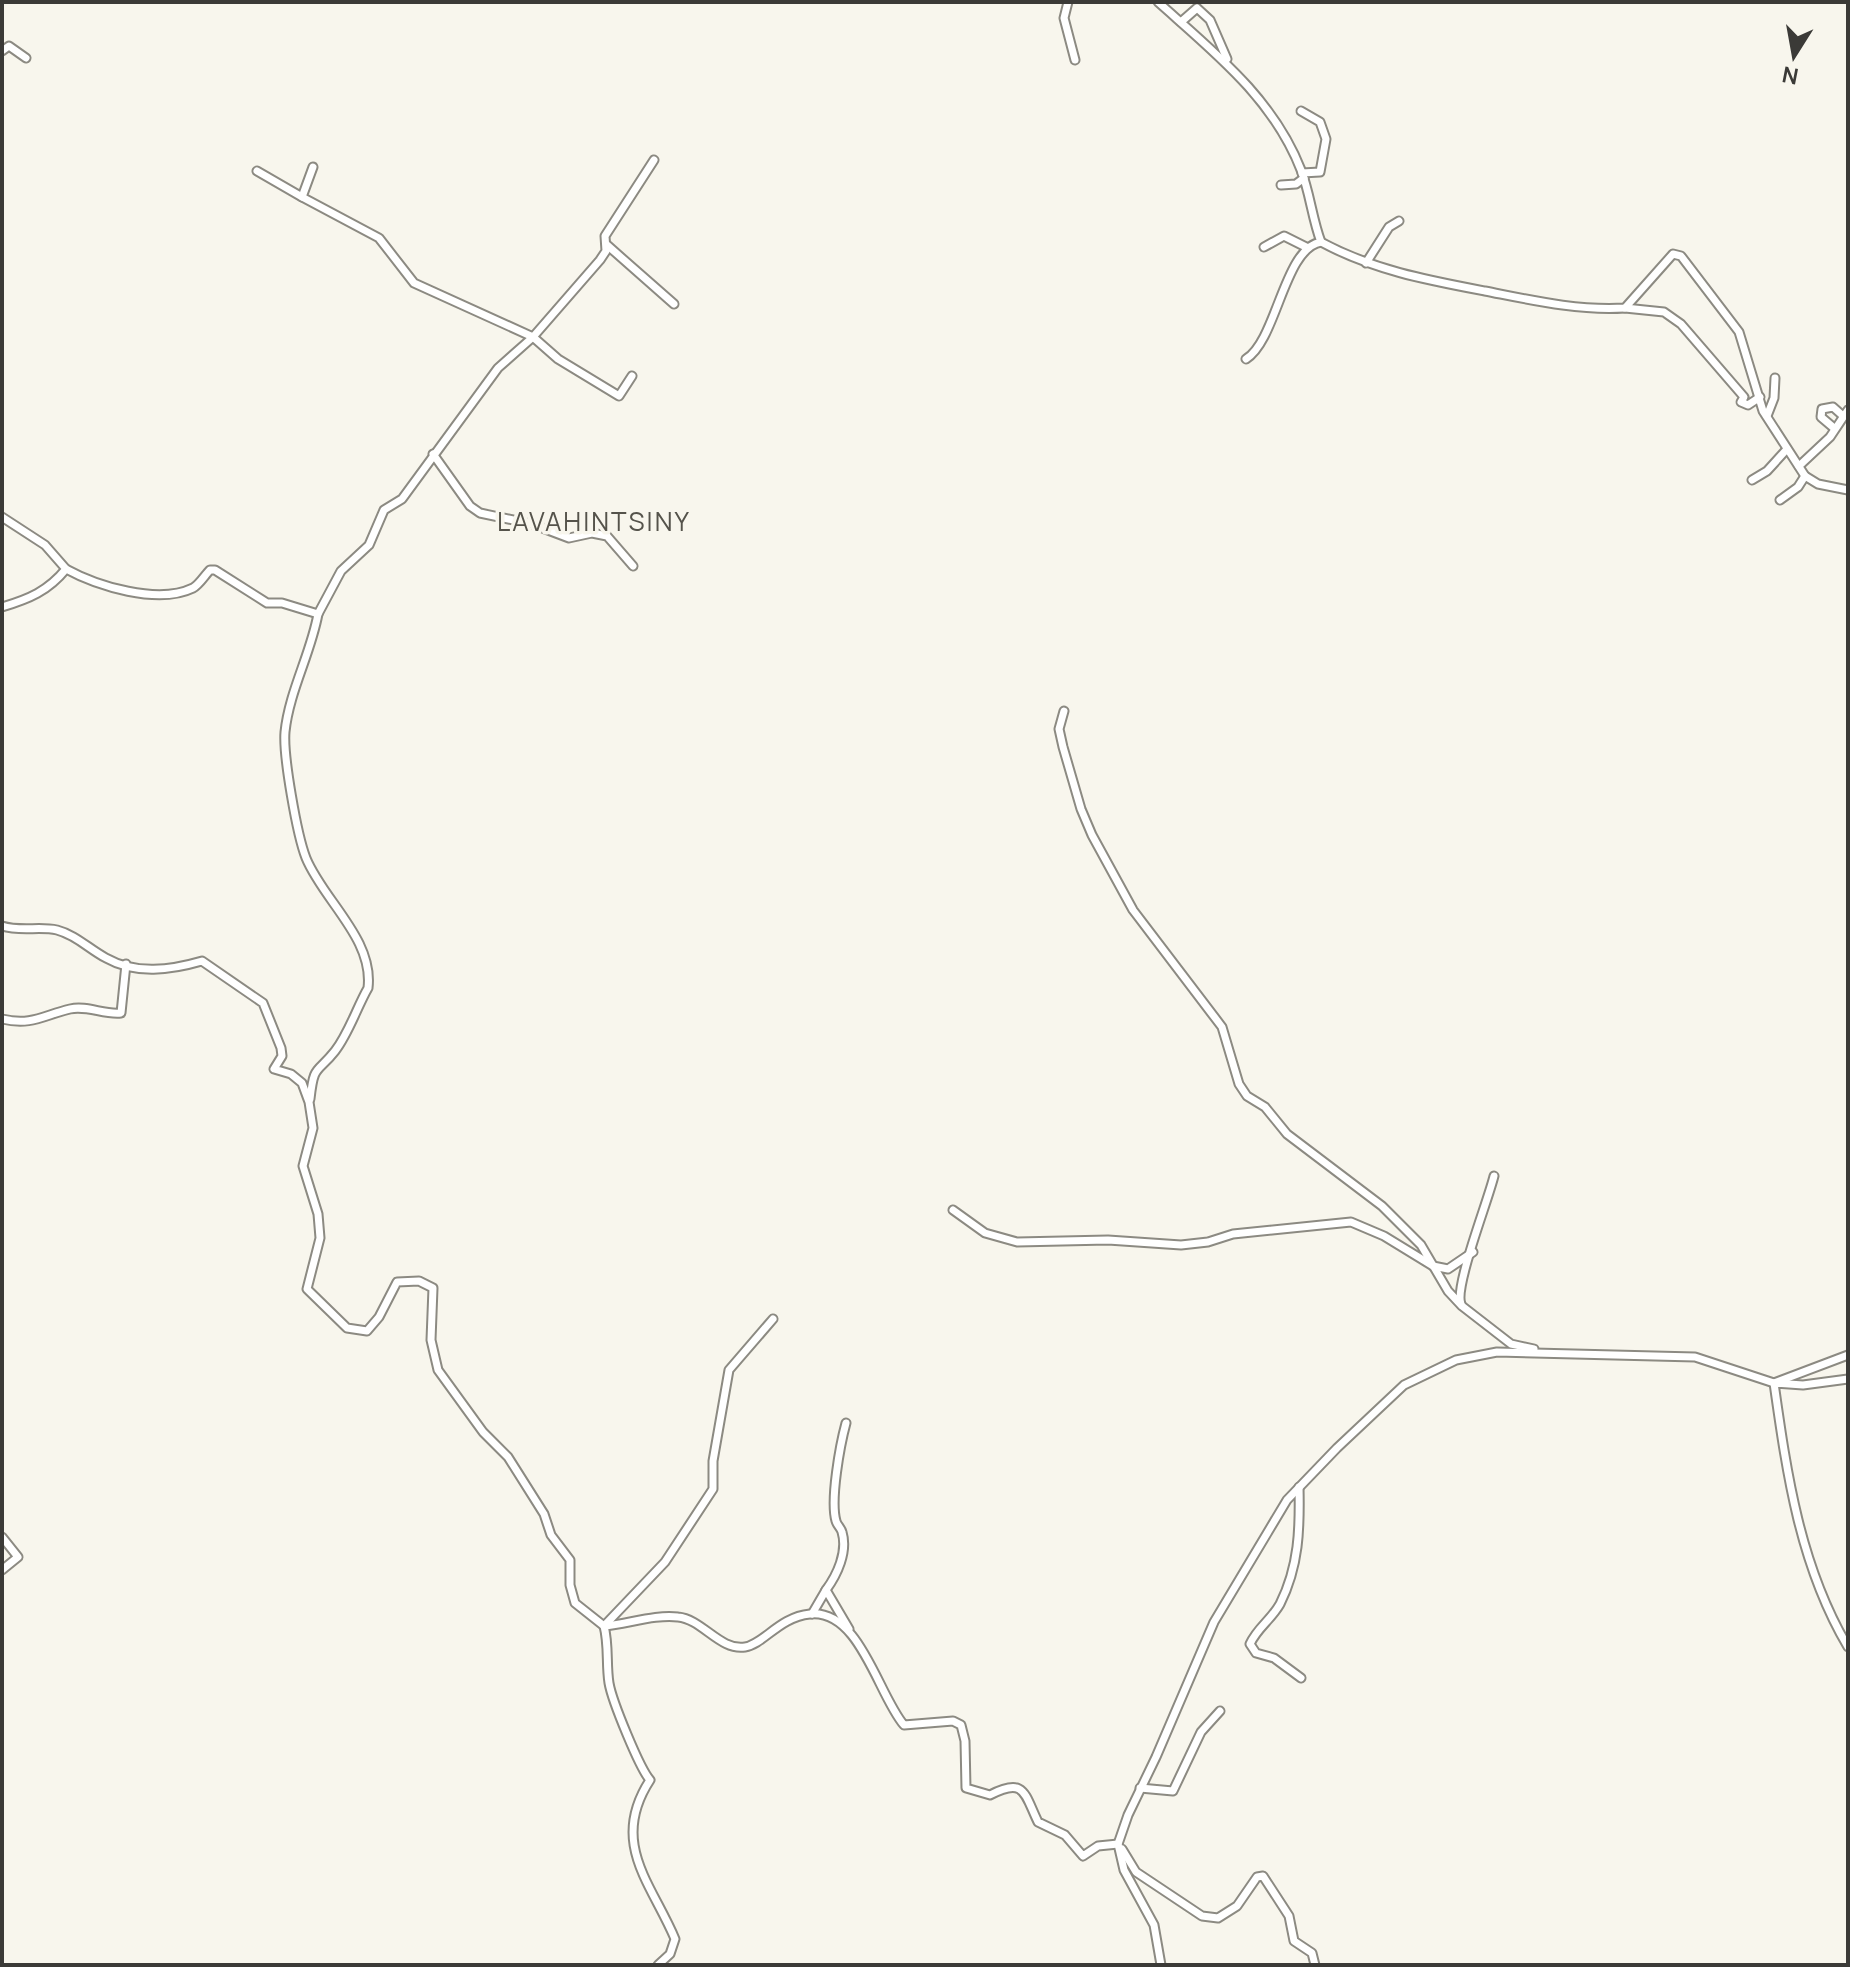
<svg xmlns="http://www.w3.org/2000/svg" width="1850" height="1967" viewBox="0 0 1850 1967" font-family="Manrope,sans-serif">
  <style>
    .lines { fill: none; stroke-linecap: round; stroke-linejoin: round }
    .minor-casing { stroke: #8c8a82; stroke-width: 11 }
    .minor { stroke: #fff; stroke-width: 7 }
    .labels { text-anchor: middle; stroke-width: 7; stroke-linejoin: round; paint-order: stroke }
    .quarter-label { font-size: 26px; letter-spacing: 2px; fill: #55534b; stroke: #f8f6ed }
  </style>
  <rect width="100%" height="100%" fill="#f8f6ed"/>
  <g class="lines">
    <g class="minor-casing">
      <g id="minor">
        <polyline points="1068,2 1064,18 1075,60"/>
        <path d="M1158 2C1214 52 1273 98 1301 170 1310 193 1312 218 1321 242 1373 270 1427 280 1485 291 1531 300 1578 311 1625 308L1673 254 1681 256 1739 332 1763 411 1805 476 1818 484 1848 490"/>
        <polyline points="1181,22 1197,8 1210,20 1227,59"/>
        <polyline points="2,51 9,46 26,58"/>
        <polyline points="1301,111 1320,122 1326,139 1320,172 1302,173"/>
        <polyline points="313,167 302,197 379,238 414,283 533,337 558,359 619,396 632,376"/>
        <polyline points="257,171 302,197"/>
        <polyline points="1281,185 1296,184 1304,178"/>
        <polyline points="607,245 674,304"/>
        <polyline points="1264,247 1284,236 1308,248"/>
        <polyline points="1366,263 1389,227 1399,221"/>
        <polyline points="1625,308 1664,312 1681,324 1744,397 1741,402 1748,405 1760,397"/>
        <path d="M1246 359C1277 340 1284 248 1321 242"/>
        <polyline points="1767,416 1774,398 1775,378"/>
        <polyline points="1834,428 1821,417 1822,409 1833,407 1842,415"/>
        <polyline points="433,454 470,506 480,513 532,524 569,538 592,533 607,536 633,566"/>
        <polyline points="1799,466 1830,437 1848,410"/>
        <polyline points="1752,480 1767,471 1787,449"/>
        <polyline points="1780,500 1798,487 1805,476"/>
        <path d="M2 517 45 545 66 569C48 591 29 599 2 607"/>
        <path d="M66 569C97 586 158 605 193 588 199 585 205 575 210 570H215L267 603H282L318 614 341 571 369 545 384 510 402 499 498 368 533 337 600 260 606 251 605 236 654 160"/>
        <polyline points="1064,711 1059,729 1063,747 1081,809 1092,835 1133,910 1222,1027 1239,1084 1247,1096 1265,1107 1287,1134 1382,1206 1421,1245 1448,1291 1462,1306 1511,1344 1534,1349"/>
        <path d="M2 926C21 932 39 926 57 930 76 935 89 949 106 958 136 975 171 970 202 961L263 1003 281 1048 282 1056 274 1069 291 1074 302 1083 309 1102 313 1128 303 1166 318 1214 320 1238 307 1289 347 1328 367 1331 379 1317 397 1282 419 1281 433 1288 431 1340 438 1370 483 1432 508 1457 544 1514 551 1535 570 1560V1585L575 1603 604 1626C627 1624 656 1614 678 1617 702 1619 720 1651 745 1647 764 1644 779 1617 810 1614 860 1609 878 1695 904 1725L953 1721 961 1725 965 1741 966 1788 990 1795C1025 1777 1024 1793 1038 1822L1065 1835 1083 1856 1098 1846 1118 1844"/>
        <path d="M2 1019C32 1026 44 1015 70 1009 87 1005 104 1015 121 1013L126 964"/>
        <path d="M310 1099C314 1063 317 1074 335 1051 349 1033 357 1007 368 988 374 939 323 900 306 858 297 835 283 756 285 732 289 692 311 653 318 614"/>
        <polyline points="953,1210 985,1233 1017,1242 1108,1240 1181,1245 1208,1242 1233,1234 1351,1222 1384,1236 1433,1266 1448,1269 1473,1252"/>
        <path d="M1461 1304C1454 1287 1488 1201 1494 1176"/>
        <path d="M1848 1379 1803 1385 1774 1383C1787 1475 1800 1566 1848 1647"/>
        <path d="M846 1423C840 1445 830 1500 836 1521 837 1525 841 1528 842 1532 848 1552 837 1575 826 1590L849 1629"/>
        <path d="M1299 1487C1300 1529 1299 1566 1280 1604 1271 1620 1257 1628 1250 1644L1256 1653 1274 1658 1301 1678"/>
        <polyline points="2,1537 18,1557 2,1570"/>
        <polyline points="812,1614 826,1590"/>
        <polyline points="1140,1788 1173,1791 1201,1732 1220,1711"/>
        <polyline points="1122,1849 1136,1872 1202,1916 1218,1918 1237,1906 1257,1877 1263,1876 1289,1916 1294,1941 1312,1953 1315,1965"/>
        <path d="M658 1965 670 1954 675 1939C652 1884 609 1843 650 1780 640 1769 612 1701 609 1683 606 1664 609 1645 604 1626L665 1562 713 1489V1461L729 1370 773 1319"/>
        <polyline points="1161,1965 1154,1925 1124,1870 1118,1844 1128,1815 1156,1757 1214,1622 1287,1500 1337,1448 1404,1385 1456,1360 1497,1352 1695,1357 1774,1383 1848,1355"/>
      </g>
    </g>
    <use href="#minor" class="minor"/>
  </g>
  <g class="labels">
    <g class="quarter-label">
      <text x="594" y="531">LAVAHINTSINY</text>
    </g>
  </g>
  <rect width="1850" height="1967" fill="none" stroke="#3b3a37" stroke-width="8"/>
  <g transform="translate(1794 56) rotate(191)" stroke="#f8f6ed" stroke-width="6" paint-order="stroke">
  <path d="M0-6L14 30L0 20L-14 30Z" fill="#3b3a37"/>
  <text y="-12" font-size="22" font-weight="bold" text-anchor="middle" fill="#3b3a37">N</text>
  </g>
</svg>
